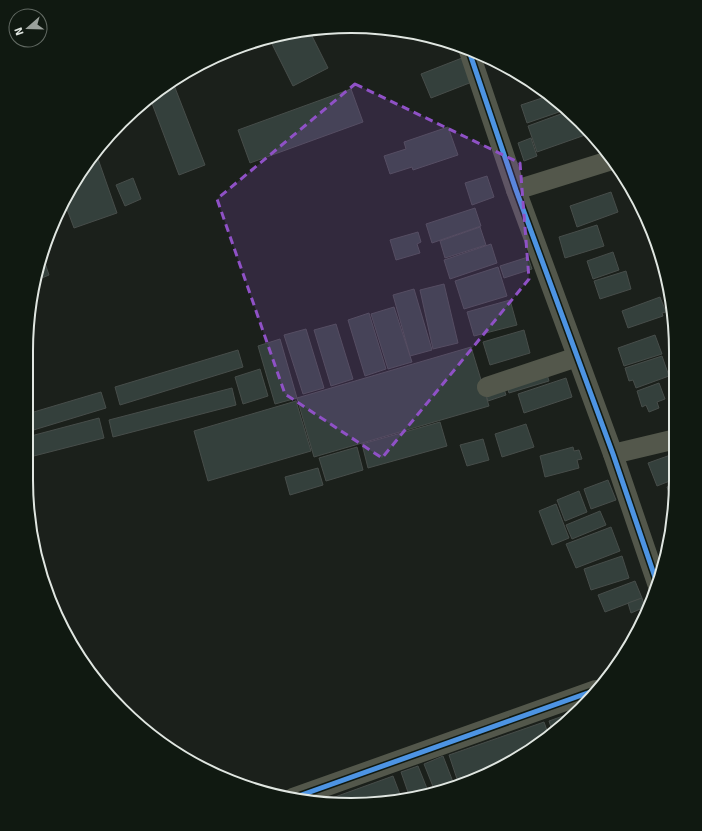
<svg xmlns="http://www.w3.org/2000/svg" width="702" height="831" viewBox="0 0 702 831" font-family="Signika,sans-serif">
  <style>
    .building { fill: #34403c; stroke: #474d4a }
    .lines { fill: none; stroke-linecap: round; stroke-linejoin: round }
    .minor { stroke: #53574b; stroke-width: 20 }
    .cycleway-casing { stroke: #101911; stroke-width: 8 }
    .cycleway { stroke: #4d94e3; stroke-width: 5 }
    .marked { fill: #8f51c6; fill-opacity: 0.2; stroke: #8f51c6; stroke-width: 3; stroke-dasharray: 8 5; stroke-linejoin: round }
    .rim { fill: none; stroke: #e0e6e1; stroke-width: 2 }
  </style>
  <rect width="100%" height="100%" fill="#1b201b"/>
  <g class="building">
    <polygon points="309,30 328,68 293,86 269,38 288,32"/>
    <polygon points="462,58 472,82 431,98 421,74"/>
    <polygon points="172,80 205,165 179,175 150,98"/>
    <polygon points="351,89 363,122 250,163 238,130"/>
    <polygon points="542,89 560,104 562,111 527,123 521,105 542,98 539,90"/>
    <polygon points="569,111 581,121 585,127 588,134 537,152 528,126"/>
    <polygon points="448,127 458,155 413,170 412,167 390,174 384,156 406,149 404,142"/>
    <polygon points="531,138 537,156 524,161 518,143"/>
    <polygon points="97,156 117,213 74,228 64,201"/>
    <polygon points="487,176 494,197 472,205 465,183"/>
    <polygon points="133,178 141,199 125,206 116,185"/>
    <polygon points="611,192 618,212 577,227 570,206"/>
    <polygon points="475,208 481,226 432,243 426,224"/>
    <polygon points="597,225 604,246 565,258 559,237"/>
    <polygon points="480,227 486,245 445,258 440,241"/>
    <polygon points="418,232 421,242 417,244 420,253 396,260 390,240"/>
    <polygon points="491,244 497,263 450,279 444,260"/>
    <polygon points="613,252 619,270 593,279 587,261"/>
    <polygon points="528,257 532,269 504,278 500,266"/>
    <polygon points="44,260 49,275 37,280"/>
    <polygon points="498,267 507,296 464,309 455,281"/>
    <polygon points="626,271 631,289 600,299 594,281"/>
    <polygon points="444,284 458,343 433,349 420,290"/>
    <polygon points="414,289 432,350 410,356 393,295"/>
    <polygon points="660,297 666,312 662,313 663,316 628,328 622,311"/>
    <polygon points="510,300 517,325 474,336 467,312"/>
    <polygon points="394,307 412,362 388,369 371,314"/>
    <polygon points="369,313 386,369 365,376 348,320"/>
    <polygon points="336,324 353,379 331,386 314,330"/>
    <polygon points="306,329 324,388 303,394 284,335"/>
    <polygon points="524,330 530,353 490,365 483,342"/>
    <polygon points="655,335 662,354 624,366 618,348"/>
    <polygon points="280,339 297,398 275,404 258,346"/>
    <polygon points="471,347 489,406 314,457 297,398"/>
    <polygon points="238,350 243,367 120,405 115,387"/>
    <polygon points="662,356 669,376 636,388 633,380 629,381 625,368"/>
    <polygon points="260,369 268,396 243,404 235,377"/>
    <polygon points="546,371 549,381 509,393 506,383"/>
    <polygon points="566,378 572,397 524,413 518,394"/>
    <polygon points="659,383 665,399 657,402 659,408 649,412 646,405 642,407 637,391"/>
    <polygon points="503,386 506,395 488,401 485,391"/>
    <polygon points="232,388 236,405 113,437 109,420"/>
    <polygon points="101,392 106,408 27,432 27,414"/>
    <polygon points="296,401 311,451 208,481 194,431"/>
    <polygon points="99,418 104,438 26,458 27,437"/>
    <polygon points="440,422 447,446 368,468 362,444"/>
    <polygon points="526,424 534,447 502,457 495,434"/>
    <polygon points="483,439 489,460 467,466 460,445"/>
    <polygon points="357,447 363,470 326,481 319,458"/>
    <polygon points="573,447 574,451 579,450 582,459 577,460 579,468 545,477 540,456"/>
    <polygon points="676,453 675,479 657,486 648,463"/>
    <polygon points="318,468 323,485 290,495 285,477"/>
    <polygon points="608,480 616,500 591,509 584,489"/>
    <polygon points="675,484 675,501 674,507 667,487"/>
    <polygon points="579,491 587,512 565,521 557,500"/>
    <polygon points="556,504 569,538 552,545 539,511"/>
    <polygon points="600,511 606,525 572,539 566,525"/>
    <polygon points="611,527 620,551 576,568 566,544"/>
    <polygon points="622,556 629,578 591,590 584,569"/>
    <polygon points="635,581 642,598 605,612 598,595"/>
    <polygon points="642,598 645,607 631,613 628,603"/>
    <polygon points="580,710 553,733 549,721"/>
    <polygon points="544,722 549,736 532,750 516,758 457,779 449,755"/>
    <polygon points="443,756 453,782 434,789 424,764"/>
    <polygon points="418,766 428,791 410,798 401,772"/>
    <polygon points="393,776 401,797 388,802 321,802"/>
  </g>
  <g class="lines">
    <g class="minor">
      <polyline points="468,48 516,190 613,454 658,586"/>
      <polyline points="516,190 612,160"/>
      <polyline points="487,387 577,357"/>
      <polyline points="613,454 676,439"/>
      <polyline points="293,798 596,690"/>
    </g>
    <g class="cycleway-casing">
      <g id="cycleway">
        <polyline points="468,48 516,190 613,454 658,586"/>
        <polyline points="293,798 596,690"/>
      </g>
    </g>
    <use href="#cycleway" class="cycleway"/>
  </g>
  <path class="marked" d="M355 84 520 163 529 279 382 458 285 394 217 199Z"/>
  <path d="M0 0H702V831H0ZM351 33H351A318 318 0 0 1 669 351V480A318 318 0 0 1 351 798H351A318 318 0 0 1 33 480V351A318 318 0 0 1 351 33Z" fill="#101911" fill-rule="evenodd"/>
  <path class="rim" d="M351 33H351A318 318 0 0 1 669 351V480A318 318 0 0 1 351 798H351A318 318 0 0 1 33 480V351A318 318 0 0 1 351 33Z"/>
  <g transform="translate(28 28) rotate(250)"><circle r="19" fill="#101911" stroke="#636b64"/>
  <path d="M0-3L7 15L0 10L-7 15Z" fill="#9ba19c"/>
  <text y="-6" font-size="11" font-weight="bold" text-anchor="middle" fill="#e0e6e1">N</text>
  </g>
</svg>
